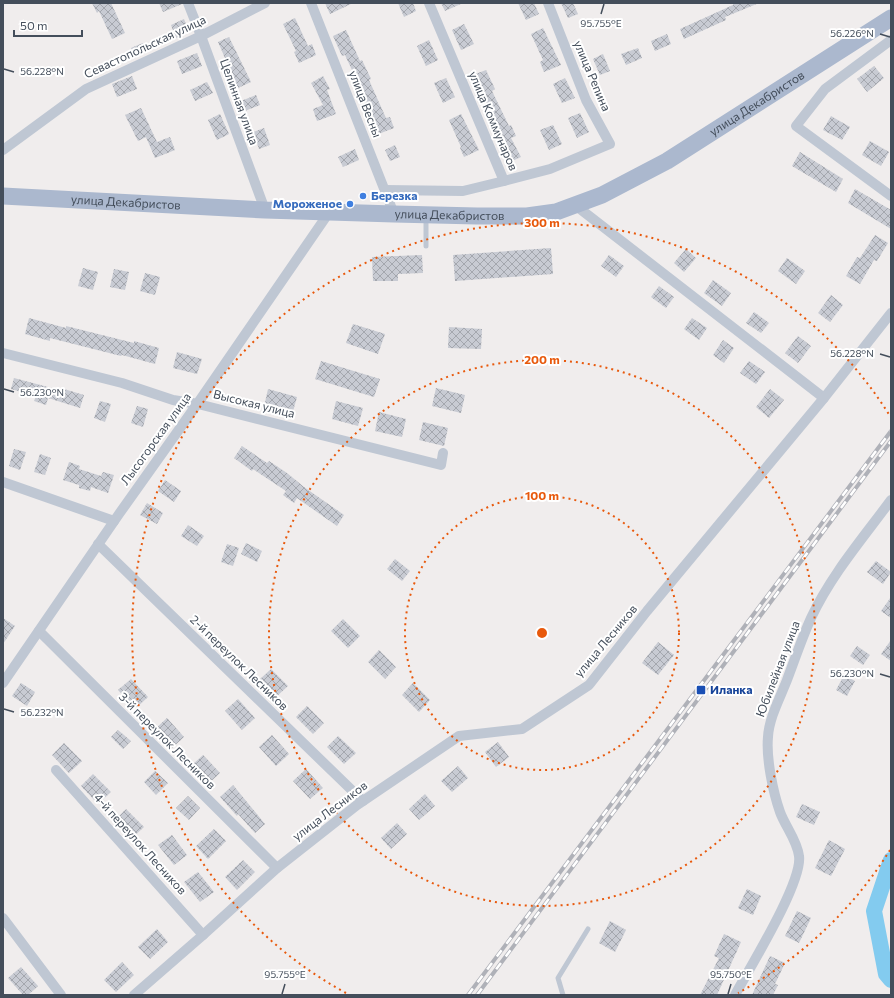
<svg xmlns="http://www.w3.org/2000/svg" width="894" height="998" viewBox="0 0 894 998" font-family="Commissioner,sans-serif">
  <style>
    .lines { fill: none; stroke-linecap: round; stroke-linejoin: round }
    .river { stroke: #83cbef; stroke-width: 16 }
    .building { fill: url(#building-cross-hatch) }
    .service { stroke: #bfc7d3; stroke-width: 5 }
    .minor { stroke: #bfc7d3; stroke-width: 10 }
    .primary { stroke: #abb8ce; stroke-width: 17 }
    .rail-casing { stroke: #afb1b8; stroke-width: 4 }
    .rail { stroke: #fff; stroke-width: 2.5; stroke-dasharray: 8; stroke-linecap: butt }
    .ticks { fill: none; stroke: #444e5b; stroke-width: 1.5 }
    .ring { fill: none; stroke: #e8590c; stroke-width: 2; stroke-dasharray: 2 4 }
    .shop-dot { fill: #3f7fe0; stroke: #fff; stroke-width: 1.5 }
    .transit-dot { fill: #1a4fb4; stroke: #fff; stroke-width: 1.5 }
    .labels { text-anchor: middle; stroke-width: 4; stroke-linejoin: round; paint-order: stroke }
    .street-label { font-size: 12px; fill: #444e5b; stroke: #fff }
    .shop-label { font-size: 12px; font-weight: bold; fill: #366cbe; stroke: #fff; text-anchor: start }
    .transit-label { font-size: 12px; font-weight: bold; fill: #164399; stroke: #fff; text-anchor: start }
    .ticks-label { font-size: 10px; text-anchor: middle; fill: #444e5b; stroke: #fff; stroke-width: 4; stroke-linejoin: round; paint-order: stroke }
    .centre { fill: #e8590c; stroke: #fff; stroke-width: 2 }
    .ring-label { font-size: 12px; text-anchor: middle; font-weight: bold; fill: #e8590c; stroke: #fff; stroke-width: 4; stroke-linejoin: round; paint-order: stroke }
  </style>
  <defs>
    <pattern id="building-cross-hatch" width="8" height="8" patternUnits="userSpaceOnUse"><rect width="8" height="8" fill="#c8cbd3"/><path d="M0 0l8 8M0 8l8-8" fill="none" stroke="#a4a7ae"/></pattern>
  </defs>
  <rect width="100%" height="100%" fill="#f0eded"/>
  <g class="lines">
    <polyline class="river" points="891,860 874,911 886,974 891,980"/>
  </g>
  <g class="building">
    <polygon points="92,3 111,3 125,33 112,39 99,11 97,13"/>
    <polygon points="159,3 182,3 182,4 163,12"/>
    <polygon points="325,3 353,3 330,14"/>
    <polygon points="398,3 413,3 416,11 404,17"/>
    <polygon points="441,3 463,3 445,11"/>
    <polygon points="518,3 534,3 539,14 526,20"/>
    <polygon points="561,3 573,3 578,14 568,18"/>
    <polygon points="733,3 759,3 725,17 726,20 684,39 680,29 733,5"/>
    <polygon points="295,18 308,46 312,44 316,55 299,63 294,52 296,51 283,24"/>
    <polygon points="184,19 189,32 176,38 171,25"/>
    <polygon points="464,24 474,44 461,50 452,30"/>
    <polygon points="543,28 561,65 544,72 540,62 543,60 531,34"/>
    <polygon points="346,30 360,61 362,60 371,79 369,80 386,118 390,117 394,128 376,135 372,123 373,123 361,97 364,96 345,55 342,56 333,36"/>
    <polygon points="667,34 671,44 655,51 651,41"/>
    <polygon points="229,37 251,82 238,88 218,42"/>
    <polygon points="429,40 438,60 426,66 417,46"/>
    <polygon points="143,43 147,52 135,57 131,48"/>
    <polygon points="638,48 642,58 626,65 621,54"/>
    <polygon points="197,53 202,66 182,74 177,61"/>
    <polygon points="603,54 610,71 600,75 593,59"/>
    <polygon points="874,66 884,78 867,92 857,79"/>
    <polygon points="486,70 495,89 492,91 509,126 511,125 516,136 511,138 521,157 510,162 501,142 499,143 495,133 496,132 484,105 487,104 473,75"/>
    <polygon points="132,76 137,89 117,97 112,84"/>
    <polygon points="323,76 330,89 327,90 336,114 317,121 313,109 323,105 311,83"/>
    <polygon points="446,78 455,97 443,103 434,83"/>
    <polygon points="565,78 575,98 562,103 553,84"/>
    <polygon points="207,82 213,93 195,101 190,90"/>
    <polygon points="256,95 260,105 245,111 241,101"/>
    <polygon points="141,108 157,142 170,137 175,150 155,158 146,137 138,141 125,115"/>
    <polygon points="580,113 589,132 577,138 568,118"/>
    <polygon points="220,114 229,134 217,140 208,120"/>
    <polygon points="461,114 479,150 464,157 460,148 461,147 449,120"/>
    <polygon points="831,116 850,127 842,140 823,130"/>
    <polygon points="553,125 562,144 549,150 540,130"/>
    <polygon points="264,128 270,145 259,149 253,132"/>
    <polygon points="870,141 889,152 881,166 862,155"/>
    <polygon points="395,145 400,157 390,161 385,150"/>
    <polygon points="355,149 359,160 343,167 338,157"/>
    <polygon points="800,152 843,179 836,192 792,166"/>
    <polygon points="855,189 891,210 891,229 848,203"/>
    <polygon points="875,235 888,243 877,261 874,260 860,284 846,276 857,257 860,258"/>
    <polygon points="551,248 553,274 455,281 453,255"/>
    <polygon points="686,249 696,258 684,272 674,263"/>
    <polygon points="422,255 423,273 398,274 398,281 373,281 372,257"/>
    <polygon points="609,255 624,266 616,277 601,266"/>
    <polygon points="787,258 805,271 796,284 778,271"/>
    <polygon points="83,268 98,272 93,290 78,286"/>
    <polygon points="114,269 129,272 125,290 110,287"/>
    <polygon points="145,273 160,277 155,295 140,291"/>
    <polygon points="713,280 731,293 722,306 704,293"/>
    <polygon points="659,286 674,297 666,308 651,297"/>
    <polygon points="831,295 843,305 830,322 818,313"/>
    <polygon points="754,312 769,323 761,333 746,323"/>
    <polygon points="29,318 66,328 66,326 134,343 134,341 159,348 155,364 122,355 121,356 50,338 50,341 25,334"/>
    <polygon points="692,318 707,328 699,340 684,329"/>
    <polygon points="353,324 385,334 378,354 346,343"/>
    <polygon points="449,327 482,329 481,349 448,348"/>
    <polygon points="798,336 811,346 798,363 785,353"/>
    <polygon points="723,340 734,348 724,363 713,355"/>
    <polygon points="177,352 202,359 197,374 173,368"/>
    <polygon points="321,361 380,379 374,397 315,379"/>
    <polygon points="749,361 765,372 756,384 740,373"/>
    <polygon points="14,378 63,391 64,389 84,395 80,408 48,398 46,405 34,401 36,396 11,389"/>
    <polygon points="436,388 465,395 461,413 432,406"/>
    <polygon points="268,389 297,397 292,415 264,407"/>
    <polygon points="770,389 784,400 769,418 756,407"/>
    <polygon points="100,401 111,404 105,422 94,418"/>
    <polygon points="336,401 363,408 358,426 332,419"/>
    <polygon points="137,406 148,409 143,427 131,423"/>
    <polygon points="379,412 406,419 402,437 375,431"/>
    <polygon points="423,422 448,428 444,446 419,440"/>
    <polygon points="242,446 267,463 269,461 287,473 304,487 344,515 337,526 297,498 294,503 283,495 286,491 253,469 252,471 234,458"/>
    <polygon points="14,449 26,452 20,470 9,466"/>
    <polygon points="40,454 51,458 45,475 34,472"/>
    <polygon points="69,462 80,466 79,469 101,476 103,472 114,475 108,493 91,487 90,491 79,488 79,485 63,480"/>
    <polygon points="165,480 181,491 174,502 158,491"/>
    <polygon points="147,503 163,513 157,524 140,515"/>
    <polygon points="188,525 204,536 197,546 181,536"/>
    <polygon points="246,543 262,551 257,562 241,554"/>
    <polygon points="227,544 239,548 233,566 221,562"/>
    <polygon points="395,559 410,571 402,581 387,569"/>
    <polygon points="876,561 891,572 883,584 867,572"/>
    <polygon points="891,597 891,618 881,611"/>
    <polygon points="3,618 15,626 3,644"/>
    <polygon points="343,619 360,636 348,648 331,631"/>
    <polygon points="891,640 891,661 881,654"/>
    <polygon points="658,642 674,655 658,675 642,663"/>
    <polygon points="857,646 870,655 863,665 850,656"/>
    <polygon points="379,650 396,667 385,679 368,662"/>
    <polygon points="271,669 288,686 276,697 259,680"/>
    <polygon points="844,675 855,681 847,696 836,690"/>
    <polygon points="131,679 148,697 135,709 118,690"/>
    <polygon points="21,683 35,692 27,706 12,696"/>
    <polygon points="413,683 430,700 419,712 402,695"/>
    <polygon points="238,699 255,718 242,730 225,711"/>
    <polygon points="307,706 324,723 313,734 296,717"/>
    <polygon points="167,718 184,737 171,749 154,730"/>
    <polygon points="118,730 131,741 123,749 111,737"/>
    <polygon points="272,735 289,754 276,766 259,747"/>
    <polygon points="338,736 356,753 344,764 327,747"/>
    <polygon points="498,742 509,757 496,767 485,752"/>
    <polygon points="64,743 82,761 69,773 52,755"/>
    <polygon points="203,755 220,773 207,785 191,766"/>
    <polygon points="458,766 468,778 452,792 441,781"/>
    <polygon points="306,769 323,788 310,799 293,781"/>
    <polygon points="155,771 168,783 156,795 144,782"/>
    <polygon points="93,774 111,792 98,804 81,786"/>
    <polygon points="233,785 265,824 255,833 238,814 237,816 220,797"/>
    <polygon points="425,794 435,806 419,820 409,809"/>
    <polygon points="188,796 200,808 189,820 176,808"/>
    <polygon points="802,804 820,812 814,825 796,817"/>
    <polygon points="126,809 144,827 131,839 114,821"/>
    <polygon points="397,823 407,834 391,849 381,838"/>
    <polygon points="214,829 226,841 208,859 196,846"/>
    <polygon points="172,835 187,855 174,865 158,845"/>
    <polygon points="829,840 845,849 831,876 815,868"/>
    <polygon points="243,860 255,872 237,890 225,877"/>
    <polygon points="198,872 214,892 200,902 184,882"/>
    <polygon points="747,889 761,896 753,915 738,908"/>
    <polygon points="797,911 811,918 799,943 785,936"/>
    <polygon points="610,921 626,930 615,952 599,943"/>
    <polygon points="157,929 168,942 150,959 138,947"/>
    <polygon points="724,934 741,942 717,995 700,995 719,958 714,956"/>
    <polygon points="770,956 785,963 775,984 778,985 773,995 752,995"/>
    <polygon points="122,962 134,975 116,992 104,980"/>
    <polygon points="21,967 38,986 28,995 23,995 8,978"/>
  </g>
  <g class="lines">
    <g class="service">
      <polyline points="426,217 426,246"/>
      <polyline points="563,995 558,978 588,929"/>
    </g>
    <g class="minor">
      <polyline points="188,3 201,36 265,210"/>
      <polyline points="311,3 394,214"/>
      <polyline points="891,40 825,89 796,126 891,196"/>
      <polyline points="3,150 86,89 201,36 265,3"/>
      <polyline points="504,181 550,169 610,144 586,100 548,3"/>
      <polyline points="385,190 463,191 504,181 429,3"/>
      <polyline points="575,205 824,398"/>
      <polyline points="3,353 122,383 173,400 198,404 441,465 443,453"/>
      <polyline points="3,482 114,521"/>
      <polyline points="98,544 363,801"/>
      <polyline points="39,631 277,868"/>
      <polyline points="3,683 119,514 200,400 330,211"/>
      <polyline points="56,770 203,935"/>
      <polyline points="3,918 61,995"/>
      <polyline points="134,995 203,935 277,868 357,805 459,736 522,729 589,685 647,611 824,398 891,313"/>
      <path d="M735 995C749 969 803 882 799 856 797 840 785 826 780 812 773 792 766 758 768 737 769 718 780 698 787 680 795 659 802 638 811 618 831 575 863 538 891 500"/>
    </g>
    <path class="primary" id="s1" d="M3 196 265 210 394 214 477 216H527L556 212 602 195 667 161 891 18"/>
    <g class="rail-casing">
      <g id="rail">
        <polyline points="468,995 891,431"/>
        <polyline points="477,995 891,441"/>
      </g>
    </g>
    <use href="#rail" class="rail"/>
  </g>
  <path class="ticks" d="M601 14 604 4M880 34 890 37M4 69 14 72M880 354 890 357M4 389 14 392M880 674 890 677M4 709 14 712M282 994 285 984M728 994 731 984"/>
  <g class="ring">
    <circle cx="542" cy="633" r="137"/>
    <circle cx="542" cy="633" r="273"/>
    <path d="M890 850A410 410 0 0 1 738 993M346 993A410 410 0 1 1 890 416"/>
  </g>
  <g class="shop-dot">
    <circle cx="363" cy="196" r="4"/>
    <circle cx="350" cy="204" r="4"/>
  </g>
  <rect class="transit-dot" x="696" y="685" width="10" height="10" rx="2"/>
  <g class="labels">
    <g class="street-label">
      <text transform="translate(145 47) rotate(-25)" y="4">Севастопольская улица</text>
      <text transform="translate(592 76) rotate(67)" y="4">улица Репина</text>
      <text transform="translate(239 102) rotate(70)" y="4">Целинная улица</text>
      <text dy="4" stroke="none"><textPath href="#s1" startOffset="783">улица Декабристов</textPath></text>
      <text transform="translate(365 104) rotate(69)" y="4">улица Весны</text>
      <text transform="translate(493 121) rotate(67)" y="4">улица Коммунаров</text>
      <text dy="4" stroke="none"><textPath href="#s1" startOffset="123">улица Декабристов</textPath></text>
      <text dy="4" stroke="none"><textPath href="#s1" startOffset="447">улица Декабристов</textPath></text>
      <text transform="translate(254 404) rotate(14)" y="4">Высокая улица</text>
      <text transform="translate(156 439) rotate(-54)" y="4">Лысогорская улица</text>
      <text transform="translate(606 641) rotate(-50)" y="4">улица Лесников</text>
      <text transform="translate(239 663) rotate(44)" y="4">2-й переулок Лесников</text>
      <text transform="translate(778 669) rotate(-69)" y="4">Юбилейная улица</text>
      <text transform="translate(167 741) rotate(45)" y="4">3-й переулок Лесников</text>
      <text transform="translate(330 811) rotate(-37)" y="4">улица Лесников</text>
      <text transform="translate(140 844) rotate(48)" y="4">4-й переулок Лесников</text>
    </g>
    <g class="shop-label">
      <text x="371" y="200">Березка</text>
      <text x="342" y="208" text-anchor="end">Мороженое</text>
    </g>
    <g class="transit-label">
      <text x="710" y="694">Иланка</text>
    </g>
  </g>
  <g class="ticks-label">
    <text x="601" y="27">95.755°E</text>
    <text x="852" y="37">56.226°N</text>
    <text x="42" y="75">56.228°N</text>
    <text x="852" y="357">56.228°N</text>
    <text x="42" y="396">56.230°N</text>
    <text x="852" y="677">56.230°N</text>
    <text x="42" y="716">56.232°N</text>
    <text x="285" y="978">95.755°E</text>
    <text x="731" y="978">95.750°E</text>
  </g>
  <circle cx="542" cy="633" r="6" class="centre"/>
  <g class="ring-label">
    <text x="542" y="227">300 m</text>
    <text x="542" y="364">200 m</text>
    <text x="542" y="500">100 m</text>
  </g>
  <rect width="894" height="998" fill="none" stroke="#444e5b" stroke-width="8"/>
  <path d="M14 30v6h68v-6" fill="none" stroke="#444e5b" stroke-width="2"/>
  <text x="20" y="30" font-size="12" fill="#444e5b" stroke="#ffffff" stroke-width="3" paint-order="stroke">50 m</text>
</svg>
